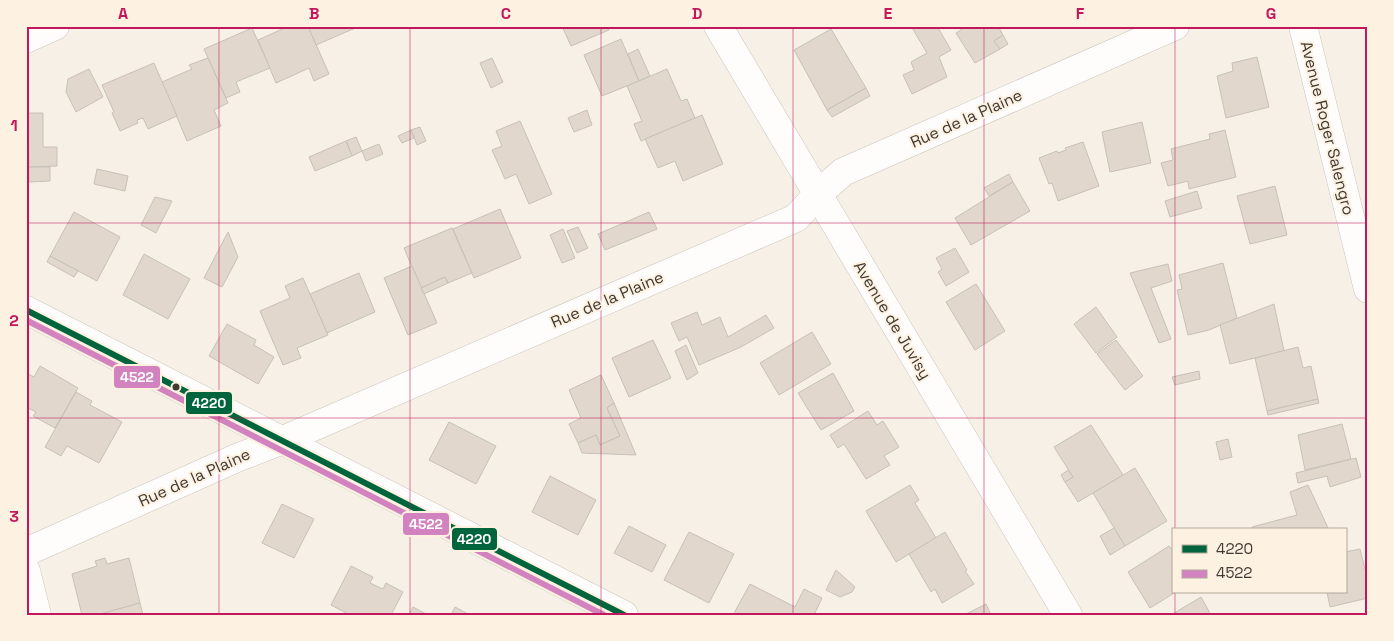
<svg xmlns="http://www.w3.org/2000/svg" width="1394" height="641" viewBox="0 0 1394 641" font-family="'Space Grotesk',sans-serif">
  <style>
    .building { fill: #e1d7cc; stroke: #c7c1b9 }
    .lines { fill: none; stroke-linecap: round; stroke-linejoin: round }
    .minor-casing { stroke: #ccc6be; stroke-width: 29 }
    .minor { stroke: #fefdfb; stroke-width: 28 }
    .bus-1-casing { stroke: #fdf1e1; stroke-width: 10 }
    .bus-2-casing { stroke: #fdf1e1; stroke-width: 10 }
    .bus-1 { stroke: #00643c; stroke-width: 6 }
    .bus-2 { stroke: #d282be; stroke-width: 6 }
    .grid { fill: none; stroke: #c2185b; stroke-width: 1; stroke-opacity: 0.55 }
    .bus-dot { fill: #403a33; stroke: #fdf1e1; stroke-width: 2 }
    .labels { text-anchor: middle; stroke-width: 4; stroke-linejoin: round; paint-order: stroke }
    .street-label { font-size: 16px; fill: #403a33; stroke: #fdf1e1 }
    .line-badge { stroke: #fdf1e1; stroke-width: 2 }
    .badge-label { font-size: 14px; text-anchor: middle; font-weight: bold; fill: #fff }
    .neatline { fill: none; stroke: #c2185b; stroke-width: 2 }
    .grid-label { font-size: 16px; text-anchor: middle; font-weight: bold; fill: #c2185b }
  </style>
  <rect width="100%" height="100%" fill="#f7f0e7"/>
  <g class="building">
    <polygon points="289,26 308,26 329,74 314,81 309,68 276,83 258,40"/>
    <polygon points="308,26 360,26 316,45"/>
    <polygon points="562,26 608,26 609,30 571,46"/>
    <polygon points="911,26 937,26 951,50 939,57 947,77 912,94 903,75 914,70 911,62 927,53"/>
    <polygon points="967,26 998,26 1003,35 994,41 1000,49 975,63 956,33"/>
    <polygon points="252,28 270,68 236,82 240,92 226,98 204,49"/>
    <polygon points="831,29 866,88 827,110 794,50"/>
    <polygon points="1003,35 1008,44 1000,49 994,41"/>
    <polygon points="621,39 639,81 602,96 584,55"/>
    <polygon points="638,49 650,76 639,81 628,54"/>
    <polygon points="1257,57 1269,107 1226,118 1217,76 1233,71 1232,63"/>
    <polygon points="208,58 228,103 214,110 221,126 187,141 162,82 192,69 189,65"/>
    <polygon points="492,58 503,82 491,88 480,63"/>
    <polygon points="154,63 177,116 148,129 143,118 137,120 138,123 120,131 112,113 114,112 102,85"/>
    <polygon points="89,69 103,97 76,112 66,92 68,79"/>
    <polygon points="667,69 681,101 687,99 695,118 641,141 634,124 642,121 627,86"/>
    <polygon points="866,88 870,96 832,117 827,110"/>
    <polygon points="587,110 592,125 574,132 568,118"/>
    <polygon points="28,113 43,113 43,147 57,147 57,166 29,167"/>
    <polygon points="702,115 723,164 683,181 675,161 658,168 645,139"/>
    <polygon points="520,121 552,194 529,204 516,174 505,179 492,150 502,146 496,131"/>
    <polygon points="1142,122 1151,163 1110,172 1102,132"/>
    <polygon points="420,127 426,141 417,145 411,130"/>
    <polygon points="411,130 414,138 402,143 398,136"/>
    <polygon points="1225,130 1236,177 1189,189 1188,181 1168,186 1161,163 1173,160 1171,149 1210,139 1209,134"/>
    <polygon points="356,137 362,151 352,156 346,141"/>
    <polygon points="346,141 352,156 315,171 309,157"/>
    <polygon points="1083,142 1099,186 1058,201 1052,183 1049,184 1039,158 1057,151 1058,153 1066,150 1065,148"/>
    <polygon points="379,144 383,154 366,161 362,151"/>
    <polygon points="26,147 28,147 29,182 26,182"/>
    <polygon points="29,167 50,167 50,181 29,182"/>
    <polygon points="97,169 128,176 125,191 94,184"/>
    <polygon points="1009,174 1013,182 989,196 984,188"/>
    <polygon points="1013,182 1030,211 971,245 955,218"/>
    <polygon points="1275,186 1287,235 1250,244 1237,196"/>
    <polygon points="1197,191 1202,208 1170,217 1165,201"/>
    <polygon points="155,197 172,201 156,233 141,225"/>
    <polygon points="500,209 521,258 474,278 453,229"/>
    <polygon points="74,212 120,237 97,281 50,256"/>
    <polygon points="649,212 657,229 605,250 598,234"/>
    <polygon points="578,227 588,248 577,253 567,231"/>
    <polygon points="452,228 472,273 448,283 445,277 421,288 404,248"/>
    <polygon points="563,229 575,258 562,263 550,235"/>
    <polygon points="228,232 238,257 222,287 204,278"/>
    <polygon points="955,248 969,272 946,286 938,272 942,269 936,258"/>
    <polygon points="144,254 190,279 168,319 123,295"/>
    <polygon points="50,256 78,271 74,277 47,262"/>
    <polygon points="1223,263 1237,318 1209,330 1188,335 1177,290 1182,289 1179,275"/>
    <polygon points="1168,264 1172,281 1151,288 1171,339 1159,343 1130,273"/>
    <polygon points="412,266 437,323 408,335 384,278"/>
    <polygon points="359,273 375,312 327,333 310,294"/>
    <polygon points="445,277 448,283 424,294 421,288"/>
    <polygon points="303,278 328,335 297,348 301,358 283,365 260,311 290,298 285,286"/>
    <polygon points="976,284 1005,331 975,350 946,302"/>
    <polygon points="1274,304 1284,351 1230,364 1220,325"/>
    <polygon points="1096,307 1117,337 1096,353 1074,324"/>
    <polygon points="697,312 702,325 720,317 728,337 766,315 774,328 741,347 699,365 687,337 679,341 671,323"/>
    <polygon points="227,324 256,340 254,345 274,357 258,384 209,356"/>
    <polygon points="812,332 831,364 779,395 760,363"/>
    <polygon points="653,340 671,378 629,397 612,358"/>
    <polygon points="1116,340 1143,376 1125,390 1097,354"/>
    <polygon points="686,345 698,373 687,380 675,351"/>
    <polygon points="1298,347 1303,368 1311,366 1318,399 1267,411 1255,358"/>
    <polygon points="40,366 78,388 55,428 33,416 36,412 26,407 26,373 34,377"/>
    <polygon points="1199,371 1200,379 1175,385 1172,377"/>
    <polygon points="833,373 854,411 821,430 798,393"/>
    <polygon points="601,375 614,403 607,408 620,436 600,445 596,435 578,443 569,424 581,418 569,390"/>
    <polygon points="76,392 92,401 90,405 122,422 99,463 67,446 61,456 45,447"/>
    <polygon points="1318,399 1319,403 1268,415 1267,411"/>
    <polygon points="614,403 636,455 582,453 578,443 596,435 600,445 620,436 607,408"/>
    <polygon points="868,411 877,425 883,421 899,447 884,456 890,465 866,479 844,444 838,448 830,435"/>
    <polygon points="449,422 496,446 476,484 429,460"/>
    <polygon points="1342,424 1351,459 1305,470 1298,435"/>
    <polygon points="1091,425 1123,475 1078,502 1065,482 1073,477 1054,447"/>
    <polygon points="1228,439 1232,457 1220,460 1216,442"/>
    <polygon points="1356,458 1361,477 1330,487 1327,476 1298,483 1296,473"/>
    <polygon points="1135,468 1167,521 1125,546 1093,493"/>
    <polygon points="1068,470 1073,477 1065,482 1061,475"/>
    <polygon points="550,476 596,500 578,535 532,512"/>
    <polygon points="910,485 919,500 915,503 936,538 896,562 866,511"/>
    <polygon points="1308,485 1329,530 1253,530 1252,527 1297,515 1290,492"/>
    <polygon points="282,504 314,519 294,558 262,543"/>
    <polygon points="629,526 666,545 652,572 614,553"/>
    <polygon points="1114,528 1125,546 1110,555 1100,536"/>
    <polygon points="689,532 734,554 709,603 664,580"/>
    <polygon points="945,532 967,570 965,571 974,584 942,603 935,589 931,592 909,554"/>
    <polygon points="1169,546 1173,551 1173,592 1176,592 1150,608 1128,572"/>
    <polygon points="1360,549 1368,581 1368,598 1330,607 1327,592 1345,592 1345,552"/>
    <polygon points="105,558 107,564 129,558 140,603 98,615 82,615 72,574 97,566 95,561"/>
    <polygon points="351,566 373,577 370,583 383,589 386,583 403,592 391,615 350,615 331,605"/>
    <polygon points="836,570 855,587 852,592 840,597 826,590"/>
    <polygon points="750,584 795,607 804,589 822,598 814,615 733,615"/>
    <polygon points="1201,597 1211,615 1171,615"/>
    <polygon points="140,603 143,615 100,615 100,614"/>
    <polygon points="986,604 991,615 964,615"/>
    <polygon points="413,607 428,615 409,615"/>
    <polygon points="455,607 470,615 451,615"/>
  </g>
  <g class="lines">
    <g class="minor-casing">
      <g id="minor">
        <polyline points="718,26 1068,615"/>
        <polyline points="1303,26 1368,289"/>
        <polyline points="26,39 55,26"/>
        <polyline points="26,310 624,615"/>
        <polyline points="26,552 239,457 283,440 796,218 818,194 843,172 1175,26"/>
        <polyline points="26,571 37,615"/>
      </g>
    </g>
    <use href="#minor" class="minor"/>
    <g class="bus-1-casing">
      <polyline id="bus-1" points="26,310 624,615"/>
    </g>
    <g class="bus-2-casing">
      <polyline id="bus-2" points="26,320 604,615"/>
    </g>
    <use href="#bus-1" class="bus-1"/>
    <use href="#bus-2" class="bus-2"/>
  </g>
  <path class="grid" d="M219 26V615M410 26V615M601 26V615M793 26V615M984 26V615M1175 26V530M26 223H1368M26 418H1368M1175 592V615"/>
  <circle class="bus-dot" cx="176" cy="387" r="4.5"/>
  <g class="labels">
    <g class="street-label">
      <text transform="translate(966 118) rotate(-24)" y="6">Rue de la Plaine</text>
      <text transform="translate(1328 128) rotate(76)" y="6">Avenue Roger Salengro</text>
      <text transform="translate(607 299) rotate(-23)" y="6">Rue de la Plaine</text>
      <text transform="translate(893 320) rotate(59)" y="6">Avenue de Juvisy</text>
      <text transform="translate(194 477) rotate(-24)" y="6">Rue de la Plaine</text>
    </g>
  </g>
  <g class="line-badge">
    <rect x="113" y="365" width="48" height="24" rx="5" fill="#d282be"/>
    <rect x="185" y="391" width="48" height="24" rx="5" fill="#00643c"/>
    <rect x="402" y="512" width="48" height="24" rx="5" fill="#d282be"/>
    <rect x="451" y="527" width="47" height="24" rx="5" fill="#00643c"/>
  </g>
  <g class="badge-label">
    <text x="137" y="382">4522</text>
    <text x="209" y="408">4220</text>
    <text x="426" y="529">4522</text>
    <text x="474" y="544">4220</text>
  </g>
  <rect width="1394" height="641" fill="none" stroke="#fdf1e1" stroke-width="55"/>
  <rect x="1172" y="528" width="175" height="65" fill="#fdf1e1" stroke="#b1a89b"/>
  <rect x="1182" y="545" width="25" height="8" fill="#00643c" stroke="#b1a89b"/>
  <text x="1216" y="554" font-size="15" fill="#403a33">4220</text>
  <rect x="1182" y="570" width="25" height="8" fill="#d282be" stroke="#b1a89b"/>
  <text x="1216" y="578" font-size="15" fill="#403a33">4522</text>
  <rect x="28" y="28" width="1338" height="586" class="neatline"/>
  <g class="grid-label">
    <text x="123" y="19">A</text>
    <text x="314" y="19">B</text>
    <text x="506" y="19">C</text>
    <text x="697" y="19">D</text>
    <text x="888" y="19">E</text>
    <text x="1080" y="19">F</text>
    <text x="1271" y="19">G</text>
    <text x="14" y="131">1</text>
    <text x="14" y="326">2</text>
    <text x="14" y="522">3</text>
  </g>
</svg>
